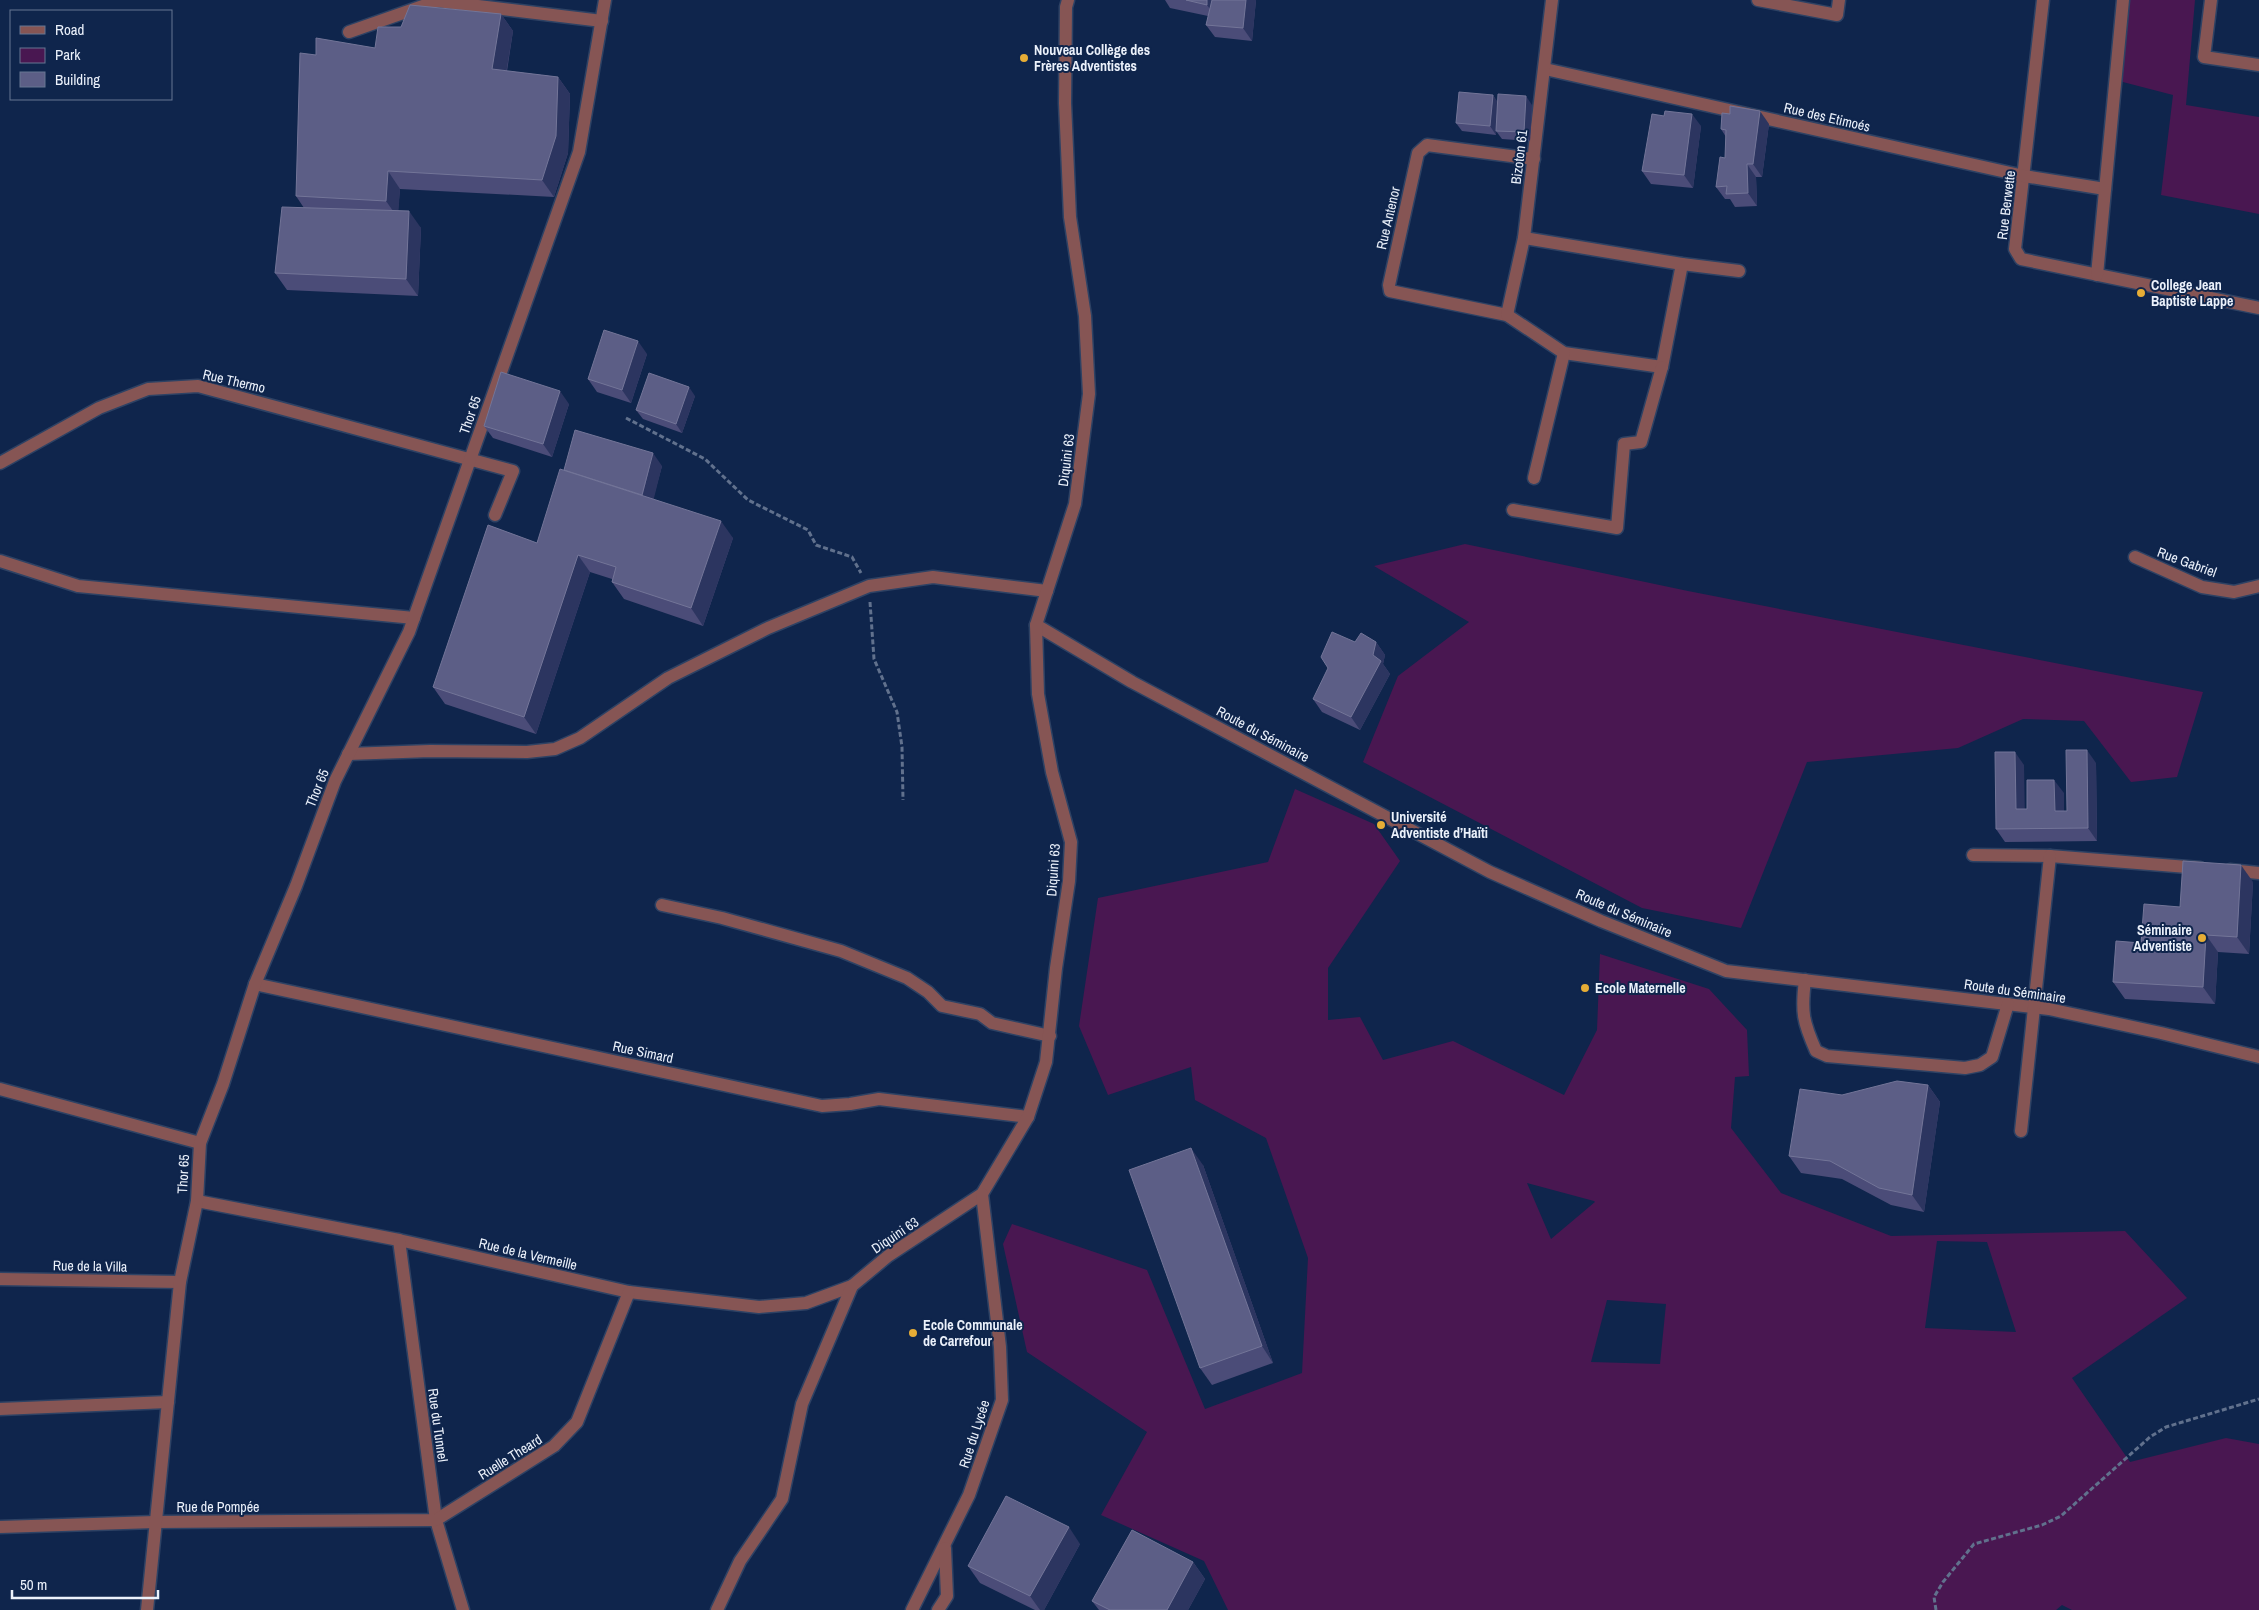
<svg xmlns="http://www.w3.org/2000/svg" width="2259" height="1610" viewBox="0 0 2259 1610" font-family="'Archivo Narrow',sans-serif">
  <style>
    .green { fill: #491751; fill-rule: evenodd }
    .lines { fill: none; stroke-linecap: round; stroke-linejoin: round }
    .minor-casing { stroke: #2e4264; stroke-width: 15 }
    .path { stroke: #61718d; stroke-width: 3; stroke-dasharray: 5 2.5; stroke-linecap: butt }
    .minor { stroke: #865554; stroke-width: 12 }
    .wall { fill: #4b4c78 }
    .shaded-wall { fill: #2c3560 }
    .building { fill: #5c5e86; stroke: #737598 }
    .poi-dot { fill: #e6ad36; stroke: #0f254c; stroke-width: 2 }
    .labels { text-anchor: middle; stroke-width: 4; stroke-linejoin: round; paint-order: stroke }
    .poi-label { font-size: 14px; font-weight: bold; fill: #ebf1fb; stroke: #0f254c; text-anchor: start }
    .street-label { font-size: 14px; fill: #ebf1fb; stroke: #0f254c }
  </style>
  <rect width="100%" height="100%" fill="#0f254c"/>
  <g class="green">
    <polygon points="2128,0 2195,0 2186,105 2259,117 2259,214 2161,195 2173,95 2119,81"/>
    <polygon points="1465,544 1688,591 2203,692 2177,777 2131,782 2084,721 2023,719 1958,748 1807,762 1741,928 1642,908 1363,762 1398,676 1469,622 1374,566"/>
    <path d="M1295 789 1374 824 1400 861 1328 968V1020L1360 1017 1383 1060 1453 1041 1564 1095 1597 1030 1600 954 1709 989 1747 1030 1749 1076 1735 1077 1731 1128 1781 1193 1891 1236 2125 1231 2187 1298 2072 1378 2130 1462 2226 1438 2259 1444V1610H2072L2062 1605 2056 1610H1228L1204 1561 1101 1515 1147 1432 1027 1352 1003 1244 1012 1224 1147 1270 1205 1409 1302 1373 1308 1258 1266 1138 1195 1100 1191 1067 1108 1095 1079 1026 1098 898 1268 862ZM1527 1183 1594 1201 1595 1202 1551 1239ZM1937 1241 1987 1242 2016 1332 1925 1328ZM1607 1300 1666 1304 1660 1364 1591 1362Z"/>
  </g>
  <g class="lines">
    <g class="minor-casing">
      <g id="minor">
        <polyline points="1758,0 1837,15 1839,0"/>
        <polyline points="2043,0 2015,249 2021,259 2259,308"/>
        <polyline points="2211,0 2204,57 2259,65"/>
        <polyline points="349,32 437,1 602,21"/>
        <polyline points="1545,69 2024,176 2105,189"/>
        <polyline points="1534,159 1427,145 1418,153 1389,285 1390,291 1507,315 1564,353 1662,367 1682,264"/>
        <polyline points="1524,238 1682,264 1739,271"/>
        <polyline points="2097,275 2123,0"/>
        <polyline points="1507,315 1524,238 1552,0"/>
        <polyline points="0,463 99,408 148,389 198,386 513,471 495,515"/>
        <polyline points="1534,478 1564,353"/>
        <polyline points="1513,510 1617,528 1624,444 1641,442 1662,367"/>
        <polyline points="2135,557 2202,587 2234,592 2259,586"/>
        <polyline points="0,561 78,586 414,618"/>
        <polyline points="1036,625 1132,682 1490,872 1601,921 1726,971 2049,1009 2161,1033 2259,1057"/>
        <polyline points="348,754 430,751 527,752 555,749 580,738 668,678 768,628 869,586 933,577 1047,591"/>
        <polyline points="1973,855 2050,856 2200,868"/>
        <polyline points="2230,870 2259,873"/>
        <polyline points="662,905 722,918 841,951 907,978 928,992 942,1006 980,1014 992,1023 1050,1036"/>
        <path d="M1805 980C1801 1012 1803 1022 1816 1051L1827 1056 1965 1068 1980 1065 1992 1057 2008 1004"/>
        <polyline points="255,984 822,1106 850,1104 879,1099 1028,1117"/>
        <polyline points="0,1089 200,1143"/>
        <polyline points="2021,1131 2050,856"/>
        <polyline points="197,1201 399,1240 629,1292 759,1307 806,1303 852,1286"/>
        <polyline points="399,1240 436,1520 463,1610"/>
        <polyline points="0,1279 180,1282"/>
        <polyline points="0,1409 168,1402"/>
        <polyline points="0,1527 155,1522 436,1520 554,1446 577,1422 629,1292"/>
        <polyline points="147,1610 180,1282 197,1201 200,1143 223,1084 255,984 296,886 335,781 409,632 579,152 605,0"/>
        <polyline points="717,1610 740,1561 782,1499 802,1404 852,1286 888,1256 982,1194 1028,1117 1046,1062 1056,968 1069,881 1071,842 1052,772 1038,694 1036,625 1075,504 1089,394 1085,316 1070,217 1065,103 1066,7 1068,0"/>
        <polyline points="912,1610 969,1495 1002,1400 1000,1347 982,1194"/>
        <polyline points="938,1610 947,1596 945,1548"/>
      </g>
    </g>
    <g class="path">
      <polyline points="626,418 705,459 748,500 808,530 816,545 852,557 861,573"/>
      <polyline points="870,602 874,659 897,712 902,747 903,800"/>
      <polyline points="1936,1610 1934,1597 1943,1582 1974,1544 2042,1525 2061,1516 2150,1437 2166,1427 2259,1399"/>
    </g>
    <use href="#minor" class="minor"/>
  </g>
  <g class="wall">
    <polygon points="1165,0 1256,0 1252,41 1215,37 1206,25 1208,16 1170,8"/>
    <polygon points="501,14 513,31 507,71 558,77 570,94 568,153 554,197 400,189 398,210 421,228 418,296 287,290 275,273 304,208 296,196 375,48 401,27"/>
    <polygon points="1493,95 1497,102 1532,105 1530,141 1502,139 1496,131 1496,135 1462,131 1456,123"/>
    <polygon points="1664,116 1701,126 1693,188 1651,184 1642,171"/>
    <polygon points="1769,124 1762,177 1756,177 1757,206 1735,207 1730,199 1725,199 1716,187 1725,158 1726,137 1721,129"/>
    <polygon points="647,354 631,403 597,392 588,379"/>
    <polygon points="695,396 682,433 643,419 636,410"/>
    <polygon points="569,404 552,457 493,438 484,426"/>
    <polygon points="662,466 653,499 733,538 703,626 624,599 612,582 612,579 590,572 536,734 445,704 433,687 537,543 564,470"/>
    <polygon points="1355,642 1376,642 1385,655 1383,664 1390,674 1360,730 1322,712 1313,699"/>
    <polygon points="2096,763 2097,841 2005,842 1996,829 2024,765 2024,809 2027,809 2064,793 2064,811 2067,811"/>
    <polygon points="2253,882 2249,954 2218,952 2215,1004 2125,999 2113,982 2180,907"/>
    <polygon points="1928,1085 1940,1102 1924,1212 1891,1205 1842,1179 1801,1173 1789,1156"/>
    <polygon points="1203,1165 1273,1363 1212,1385 1200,1368"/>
    <polygon points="1080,1544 1044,1610 1035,1610 980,1583 968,1566"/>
    <polygon points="1193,1562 1205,1579 1188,1610 1099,1610 1092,1601"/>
  </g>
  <g class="shaded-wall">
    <polygon points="1207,0 1219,0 1216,17 1207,5"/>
    <polygon points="1246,0 1256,0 1252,41 1243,28"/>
    <polygon points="501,14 513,31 504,86 492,69"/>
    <polygon points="558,77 570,94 568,153 554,197 542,180"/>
    <polygon points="1493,95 1499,104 1496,135 1490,126"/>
    <polygon points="1526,96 1532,105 1530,141 1524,132"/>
    <polygon points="1760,111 1769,124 1762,177 1753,164"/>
    <polygon points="1692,114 1701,126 1693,188 1684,175"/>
    <polygon points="1747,164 1756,177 1757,206 1748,193"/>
    <polygon points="388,171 400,189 398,218 386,201"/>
    <polygon points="409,211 421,228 418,296 406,279"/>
    <polygon points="638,341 647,354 631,403 622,390"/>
    <polygon points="689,387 695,396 682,433 676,424"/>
    <polygon points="560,391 569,404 552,457 543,444"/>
    <polygon points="653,453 662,466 651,510 642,498"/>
    <polygon points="721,521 733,538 703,626 691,608"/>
    <polygon points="578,555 590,572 536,734 524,717"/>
    <polygon points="1376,642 1385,655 1383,664 1390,674 1360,730 1351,717 1373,655"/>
    <polygon points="2087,750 2096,763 2097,841 2088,828"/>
    <polygon points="2015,752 2024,765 2025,822 2016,809"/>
    <polygon points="2054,780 2064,793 2064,824 2055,811"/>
    <polygon points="2241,865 2253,882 2249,954 2237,937"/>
    <polygon points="2206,935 2218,952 2215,1004 2203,987"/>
    <polygon points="1928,1085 1940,1102 1924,1212 1912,1195"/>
    <polygon points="1191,1148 1203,1165 1273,1363 1262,1346"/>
    <polygon points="1069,1527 1080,1544 1044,1610 1040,1610 1030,1596"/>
    <polygon points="1193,1562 1205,1579 1188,1610 1167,1610"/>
  </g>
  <g class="building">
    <polygon points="1186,0 1207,0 1207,5"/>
    <polygon points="1212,0 1246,0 1243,28 1206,25"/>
    <polygon points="410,5 501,14 492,69 558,77 556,136 542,180 388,171 386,201 296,196 300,53 316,55 316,38 375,48 378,27 401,27"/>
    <polygon points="1459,92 1493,95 1490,126 1456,123"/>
    <polygon points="1498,94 1526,96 1524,132 1496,131"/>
    <polygon points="1730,106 1760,111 1753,164 1747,164 1748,193 1726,194 1727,186 1716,187 1720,157 1725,158 1726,130 1721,129 1722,113 1730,114"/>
    <polygon points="1665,111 1692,114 1684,175 1642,171 1652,114 1664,116"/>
    <polygon points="282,207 409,211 406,279 275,273"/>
    <polygon points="604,330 638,341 622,390 588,379"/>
    <polygon points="501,372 560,391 543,444 484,426"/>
    <polygon points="649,373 689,387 676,424 636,410"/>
    <polygon points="575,430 653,453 642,495 564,470"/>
    <polygon points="560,469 721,521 691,608 612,582 616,567 578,555 524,717 433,687 488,525 537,543"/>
    <polygon points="1332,632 1355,642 1361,633 1376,642 1373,655 1381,661 1351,717 1313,699 1328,668 1321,657"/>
    <polygon points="2066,750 2087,750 2088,828 1996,829 1995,752 2015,752 2016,809 2027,809 2027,780 2054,780 2055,811 2067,811"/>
    <polygon points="2183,861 2241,865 2237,937 2206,935 2203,987 2113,982 2116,941 2141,943 2144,904 2180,907"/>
    <polygon points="1897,1081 1928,1085 1912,1195 1879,1188 1830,1161 1789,1156 1800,1089 1842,1095"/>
    <polygon points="1191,1148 1262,1346 1200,1368 1129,1170"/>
    <polygon points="1006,1496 1069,1527 1030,1596 968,1566"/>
    <polygon points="1132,1530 1193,1562 1167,1610 1110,1610 1092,1601"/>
  </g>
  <g class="poi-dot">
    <circle cx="1024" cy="58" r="5"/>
    <circle cx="2141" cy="293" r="5"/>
    <circle cx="1381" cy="825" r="5"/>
    <circle cx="2202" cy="938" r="5"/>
    <circle cx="1585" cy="988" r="5"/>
    <circle cx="913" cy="1333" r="5"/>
  </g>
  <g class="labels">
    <g class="poi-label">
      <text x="1034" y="55">Nouveau Collège des<tspan x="1034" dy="16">Frères Adventistes</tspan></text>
      <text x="2151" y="290">College Jean<tspan x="2151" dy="16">Baptiste Lappe</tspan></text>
      <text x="1391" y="822">Université<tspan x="1391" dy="16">Adventiste d’Haïti</tspan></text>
      <text x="2192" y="935" text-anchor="end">Séminaire<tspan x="2192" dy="16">Adventiste</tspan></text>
      <text x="1595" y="993">Ecole Maternelle</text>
      <text x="923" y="1330">Ecole Communale<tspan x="923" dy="16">de Carrefour</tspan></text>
    </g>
    <g class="street-label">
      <text transform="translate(1827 117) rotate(13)" y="5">Rue des Etimoés</text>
      <text transform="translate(1519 157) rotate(-83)" y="5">Bizoton 61</text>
      <text transform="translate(2006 205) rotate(-83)" y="5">Rue Berwette</text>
      <text transform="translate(1388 218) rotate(-77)" y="5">Rue Antenor</text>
      <text transform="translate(234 381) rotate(13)" y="5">Rue Thermo</text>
      <text transform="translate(470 415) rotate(-71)" y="5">Thor 65</text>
      <text transform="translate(1066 460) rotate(-83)" y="5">Diquini 63</text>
      <text transform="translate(2187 562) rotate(20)" y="5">Rue Gabriel</text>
      <text transform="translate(1263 734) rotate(28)" y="5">Route du Séminaire</text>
      <text transform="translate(317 788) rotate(-68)" y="5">Thor 65</text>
      <text transform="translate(1053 870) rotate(-86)" y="5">Diquini 63</text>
      <text transform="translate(1624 913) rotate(23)" y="5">Route du Séminaire</text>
      <text transform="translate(2015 991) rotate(8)" y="5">Route du Séminaire</text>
      <text transform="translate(643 1052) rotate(12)" y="5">Rue Simard</text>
      <text transform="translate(183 1174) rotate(-87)" y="5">Thor 65</text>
      <text transform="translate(895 1235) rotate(-34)" y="5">Diquini 63</text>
      <text transform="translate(528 1254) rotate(13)" y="5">Rue de la Vermeille</text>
      <text transform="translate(90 1266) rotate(1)" y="5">Rue de la Villa</text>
      <text transform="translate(438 1425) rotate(82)" y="5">Rue du Tunnel</text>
      <text transform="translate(974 1434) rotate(-72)" y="5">Rue du Lycée</text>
      <text transform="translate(510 1457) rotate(-32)" y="5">Ruelle Theard</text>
      <text x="218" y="1512">Rue de Pompée</text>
    </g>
  </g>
  <rect x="10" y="10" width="162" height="90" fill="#0f254c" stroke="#677792"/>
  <rect x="20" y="26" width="25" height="8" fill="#865554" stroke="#677792"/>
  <text x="55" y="35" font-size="15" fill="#ebf1fb">Road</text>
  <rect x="20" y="48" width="25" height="15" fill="#491751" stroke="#677792"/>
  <text x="55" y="60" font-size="15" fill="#ebf1fb">Park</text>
  <rect x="20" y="72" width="25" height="15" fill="#5c5e86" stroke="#677792"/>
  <text x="55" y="85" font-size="15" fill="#ebf1fb">Building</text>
  <path d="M12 1590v8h146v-8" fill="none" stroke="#ebf1fb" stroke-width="2.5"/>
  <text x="20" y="1590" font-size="15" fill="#ebf1fb" stroke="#0f254c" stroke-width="4" paint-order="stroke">50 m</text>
</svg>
